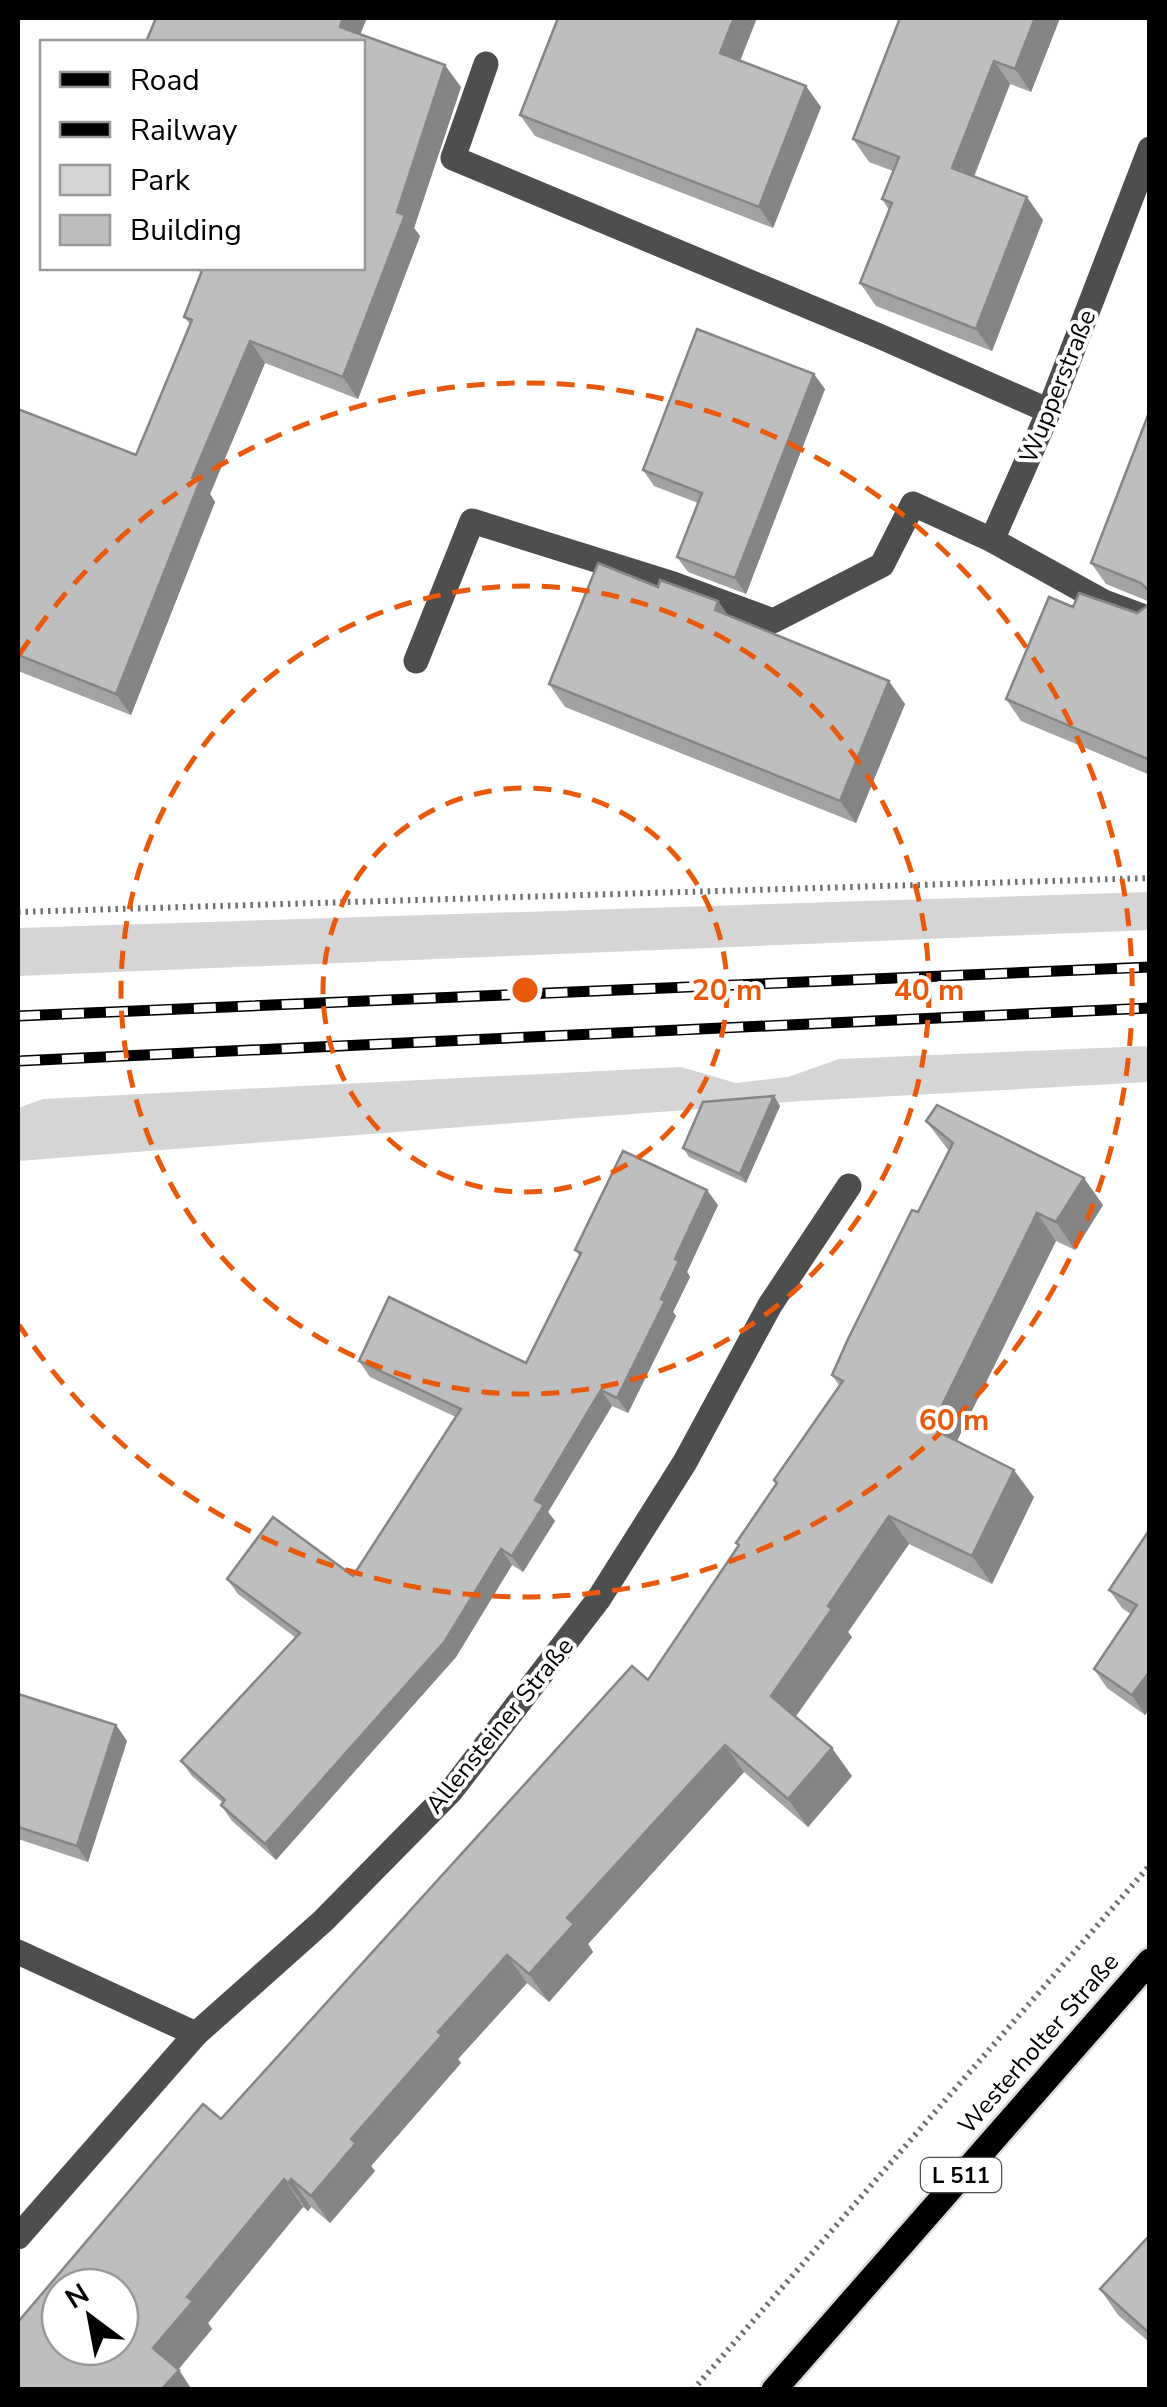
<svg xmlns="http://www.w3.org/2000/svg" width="1167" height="2407" viewBox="0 0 1167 2407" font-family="'Nunito Sans',sans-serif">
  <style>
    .green { fill: #d5d5d5 }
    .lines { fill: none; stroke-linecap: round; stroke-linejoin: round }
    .major-casing { stroke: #dbdbdb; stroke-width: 30 }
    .path { stroke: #707070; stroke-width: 6; stroke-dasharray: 2.5 5; stroke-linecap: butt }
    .minor { stroke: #4e4e4e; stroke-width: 25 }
    .major { stroke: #000; stroke-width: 25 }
    .rail-casing { stroke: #000; stroke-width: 11 }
    .rail { stroke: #fff; stroke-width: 8; stroke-dasharray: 22; stroke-linecap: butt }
    .wall { fill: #a3a3a3 }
    .shaded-wall { fill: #858585 }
    .building { fill: #bebebe; stroke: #858585; stroke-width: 2.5; fill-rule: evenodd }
    .ring { fill: none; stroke: #e8590c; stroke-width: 5; stroke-dasharray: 18 12 }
    .labels { text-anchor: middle; stroke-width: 8; stroke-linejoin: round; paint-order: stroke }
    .shield { fill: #fff; stroke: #4c4c4c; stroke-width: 2.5 }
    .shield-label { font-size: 22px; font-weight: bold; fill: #000 }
    .street-label { font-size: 25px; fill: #000; stroke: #fff }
    .centre { fill: #e8590c; stroke: #fff; stroke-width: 5 }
    .ring-label { font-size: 30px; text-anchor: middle; font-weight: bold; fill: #e8590c; stroke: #fff; stroke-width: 8; stroke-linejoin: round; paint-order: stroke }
  </style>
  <rect width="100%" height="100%" fill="#fff"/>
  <g class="green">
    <polygon points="1150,892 1149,930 18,976 18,928"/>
    <polygon points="1149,1046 1149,1082 802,1101 18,1161 18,1108 43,1099 681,1067 736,1083 788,1077 839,1059"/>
  </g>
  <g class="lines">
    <g class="major-casing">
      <polyline id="major" points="774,2390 1150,1961"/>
    </g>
    <g class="path">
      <polyline points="18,912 1150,878"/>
      <polyline points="693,2390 1150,1865"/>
    </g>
    <g class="minor">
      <polyline points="486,64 453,158 879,336 1049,411"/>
      <polyline points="992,540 1104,602 1150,619"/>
      <polyline points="416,661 472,521 673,584 773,621 882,565 913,504 992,540 1049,411 1150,149"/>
      <polyline points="18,1952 196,2034"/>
      <polyline points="18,2237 196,2034 323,1921 451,1791 598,1600 685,1462 770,1305 849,1186"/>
    </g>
    <use href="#major" class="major"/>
    <g class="rail-casing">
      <g id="rail">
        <polyline points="18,1016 1150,967"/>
        <polyline points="18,1061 1150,1008"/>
      </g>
    </g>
    <use href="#rail" class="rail"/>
  </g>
  <g class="wall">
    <polygon points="156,18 367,18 360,34 461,87 414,228 420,236 358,399 265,363 210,494 215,502 131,715 18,671 18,409 136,455 190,324 184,317 201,272 190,268 362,268"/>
    <polygon points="900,18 1060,18 1031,92 1010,84 974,177 1043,220 992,351 876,306 860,283 889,210 882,199 893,171 869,162 853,139"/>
    <polygon points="740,60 821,107 773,228 535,136 520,115"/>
    <polygon points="825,389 746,594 688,572 677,557 698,503 654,486 643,470"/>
    <polygon points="1150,410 1150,602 1106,584 1091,563"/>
    <polygon points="658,587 718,601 728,616 905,704 856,823 565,707 549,684"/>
    <polygon points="1150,604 1150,775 1021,721 1006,699 1073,607 1137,613"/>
    <polygon points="774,1096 780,1106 746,1183 689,1157 683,1148"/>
    <polygon points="926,1121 1103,1205 1075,1250 1056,1241 957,1441 1034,1497 992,1584 909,1544 848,1632 852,1637 796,1716 852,1776 808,1827 744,1772 588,1944 593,1952 549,2002 527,1983 458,2059 461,2063 371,2166 375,2171 330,2223 311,2207 308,2211 303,2207 208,2323 212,2329 178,2369 192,2390 18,2390 221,2119 648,1680 738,1546 736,1543 776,1484 774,1480 839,1385 832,1375 949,1151"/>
    <polygon points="718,1205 687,1272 690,1277 673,1312 676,1316 628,1413 612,1406 548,1512 555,1521 523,1572 512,1565 456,1657 276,1860 232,1821 221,1805 223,1803 192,1776 181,1761 296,1638 238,1594 227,1579 353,1576 456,1417 370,1377 359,1361 526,1363 580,1256 575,1250"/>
    <polygon points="1150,1529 1150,1709 1145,1715 1107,1688 1094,1669 1131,1614 1123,1609 1109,1590"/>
    <polygon points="18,1694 116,1725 127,1741 88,1862 18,1839"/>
    <polygon points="1150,2235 1150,2343 1118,2315 1100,2289"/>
  </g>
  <g class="shaded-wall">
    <polygon points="343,18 367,18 357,42 340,27"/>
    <polygon points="734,18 757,18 735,74 720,53"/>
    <polygon points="1035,18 1060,18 1031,92 1015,69"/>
    <polygon points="994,61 1010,84 968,191 952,168"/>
    <polygon points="445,65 461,87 414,228 420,236 358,399 343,377"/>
    <polygon points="806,86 821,107 773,228 759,207"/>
    <polygon points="1027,197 1043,220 992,351 976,329"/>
    <polygon points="250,341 265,363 210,494 215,502 131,715 116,694 192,478"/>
    <polygon points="814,374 825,389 746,594 735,578"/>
    <polygon points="718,601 734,624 715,610"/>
    <polygon points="889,681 905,704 856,823 840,801"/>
    <polygon points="774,1096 780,1106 746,1183 740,1174"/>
    <polygon points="1084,1178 1103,1205 1075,1250 1056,1222"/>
    <polygon points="707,1190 718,1205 687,1272 690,1277 673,1312 676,1316 628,1413 617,1398 661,1299 675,1259"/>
    <polygon points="1037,1213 1056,1241 950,1455 931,1428"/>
    <polygon points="601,1390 612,1406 548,1512 555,1521 523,1572 512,1556 535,1500"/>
    <polygon points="1014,1470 1034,1497 992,1584 972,1556"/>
    <polygon points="889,1516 909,1544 848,1632 852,1637 791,1723 771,1696 828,1606"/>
    <polygon points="501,1549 512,1565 456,1657 276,1860 265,1844"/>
    <polygon points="1150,1671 1150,1709 1145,1715 1132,1695"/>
    <polygon points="116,1725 127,1741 88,1862 77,1846"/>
    <polygon points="725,1745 744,1772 588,1944 593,1952 549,2002 529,1974 567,1918"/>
    <polygon points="832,1748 852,1776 808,1827 788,1799"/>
    <polygon points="507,1955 527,1983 458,2059 461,2063 371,2166 375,2171 330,2223 311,2196 351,2139 438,2032"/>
    <polygon points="284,2179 303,2207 208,2323 212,2329 173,2376 153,2348 187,2297"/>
    <polygon points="291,2179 311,2207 308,2211 288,2183"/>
    <polygon points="179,2370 192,2390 161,2390"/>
  </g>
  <g class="building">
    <polygon points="156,18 343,18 340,27 445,65 397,212 405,215 343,377 250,341 192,478 200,481 116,694 18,655 18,409 136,455 192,320 184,317 203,268 362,268 362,42 146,42"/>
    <polygon points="558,18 734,18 720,53 806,86 759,207 520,115"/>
    <polygon points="900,18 1035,18 1015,69 994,61 952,168 1027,197 976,329 860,283 892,203 882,199 899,157 853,139"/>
    <polygon points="697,329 814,374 735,578 677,557 702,493 643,470"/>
    <polygon points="1150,410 1150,592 1141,583 1091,563"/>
    <polygon points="598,563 658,587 660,580 718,601 715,610 889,681 840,801 549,684"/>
    <polygon points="1079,593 1137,613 1150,604 1150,760 1006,699 1049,597 1073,607"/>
    <polygon points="774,1096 740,1174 683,1148 703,1102"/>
    <path d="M937 1105 1084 1178 1056 1222 1037 1213 931 1428 1014 1470 972 1556 889 1516 828 1606 832 1609 771 1696 832 1748 788 1799 725 1745 567 1918 574 1924 529 1974 507 1955 438 2032 442 2035 351 2139 356 2143 311 2196 291 2179 288 2183 284 2179 187 2297 193 2301 153 2348 179 2370 161 2390H18V2322L203 2104 221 2119 632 1666 648 1680 739 1545 736 1543 777 1483 774 1480 843 1381 832 1375 848 1339 912 1210 918 1212 953 1143 926 1121ZM60 2287H120V2347H60Z"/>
    <polygon points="623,1151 707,1190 675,1259 679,1261 661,1299 665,1301 617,1398 601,1390 535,1500 544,1505 512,1556 501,1549 445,1641 265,1844 221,1805 225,1800 181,1761 300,1633 227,1579 273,1517 353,1576 461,1409 359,1361 389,1297 526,1363 581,1253 575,1250"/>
    <polygon points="1150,1529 1150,1671 1132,1695 1094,1669 1137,1605 1109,1590"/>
    <polygon points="18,1694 116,1725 77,1846 18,1827"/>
    <polygon points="1150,2235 1150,2334 1100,2289"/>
  </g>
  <g class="ring">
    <circle cx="525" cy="990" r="202"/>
    <circle cx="525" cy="990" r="404"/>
    <path d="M19 655A607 607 0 1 1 19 1325"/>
  </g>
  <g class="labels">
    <rect class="shield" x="921" y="2158" width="80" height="34" rx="8"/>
    <g class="shield-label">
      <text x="961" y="2183">L 511</text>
    </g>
    <g class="street-label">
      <text transform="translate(1057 386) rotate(-68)" y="9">Wupperstraße</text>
      <text transform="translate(499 1725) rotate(-51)" y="9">Allensteiner Straße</text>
      <text transform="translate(1038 2043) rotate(-49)" y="9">Westerholter Straße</text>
    </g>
  </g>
  <circle cx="525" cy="990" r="15" class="centre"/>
  <g class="ring-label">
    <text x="727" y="1000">20 m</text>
    <text x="929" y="1000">40 m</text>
    <text x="954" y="1430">60 m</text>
  </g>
  <rect width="1167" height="2407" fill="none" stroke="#000000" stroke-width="40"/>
  <rect x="40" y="40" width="325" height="230" fill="#ffffff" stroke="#999999" stroke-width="2.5"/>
  <rect x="60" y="72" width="50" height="15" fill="#000000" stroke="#999999" stroke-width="2.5"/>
  <text x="130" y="90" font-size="30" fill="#000000">Road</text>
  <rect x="60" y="122" width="50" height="15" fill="#000000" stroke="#999999" stroke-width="2.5"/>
  <text x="130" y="140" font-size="30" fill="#000000">Railway</text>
  <rect x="60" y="165" width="50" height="30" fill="#d5d5d5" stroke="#999999" stroke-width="2.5"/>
  <text x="130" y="190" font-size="30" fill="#000000">Park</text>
  <rect x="60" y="215" width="50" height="30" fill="#bebebe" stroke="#999999" stroke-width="2.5"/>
  <text x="130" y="240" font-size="30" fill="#000000">Building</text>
  <g transform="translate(90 2317) rotate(328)"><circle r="48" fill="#ffffff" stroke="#999999" stroke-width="2.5"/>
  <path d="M0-8L18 38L0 25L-18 38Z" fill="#000000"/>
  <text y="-15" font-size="28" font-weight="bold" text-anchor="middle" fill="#000000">N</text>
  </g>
</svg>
